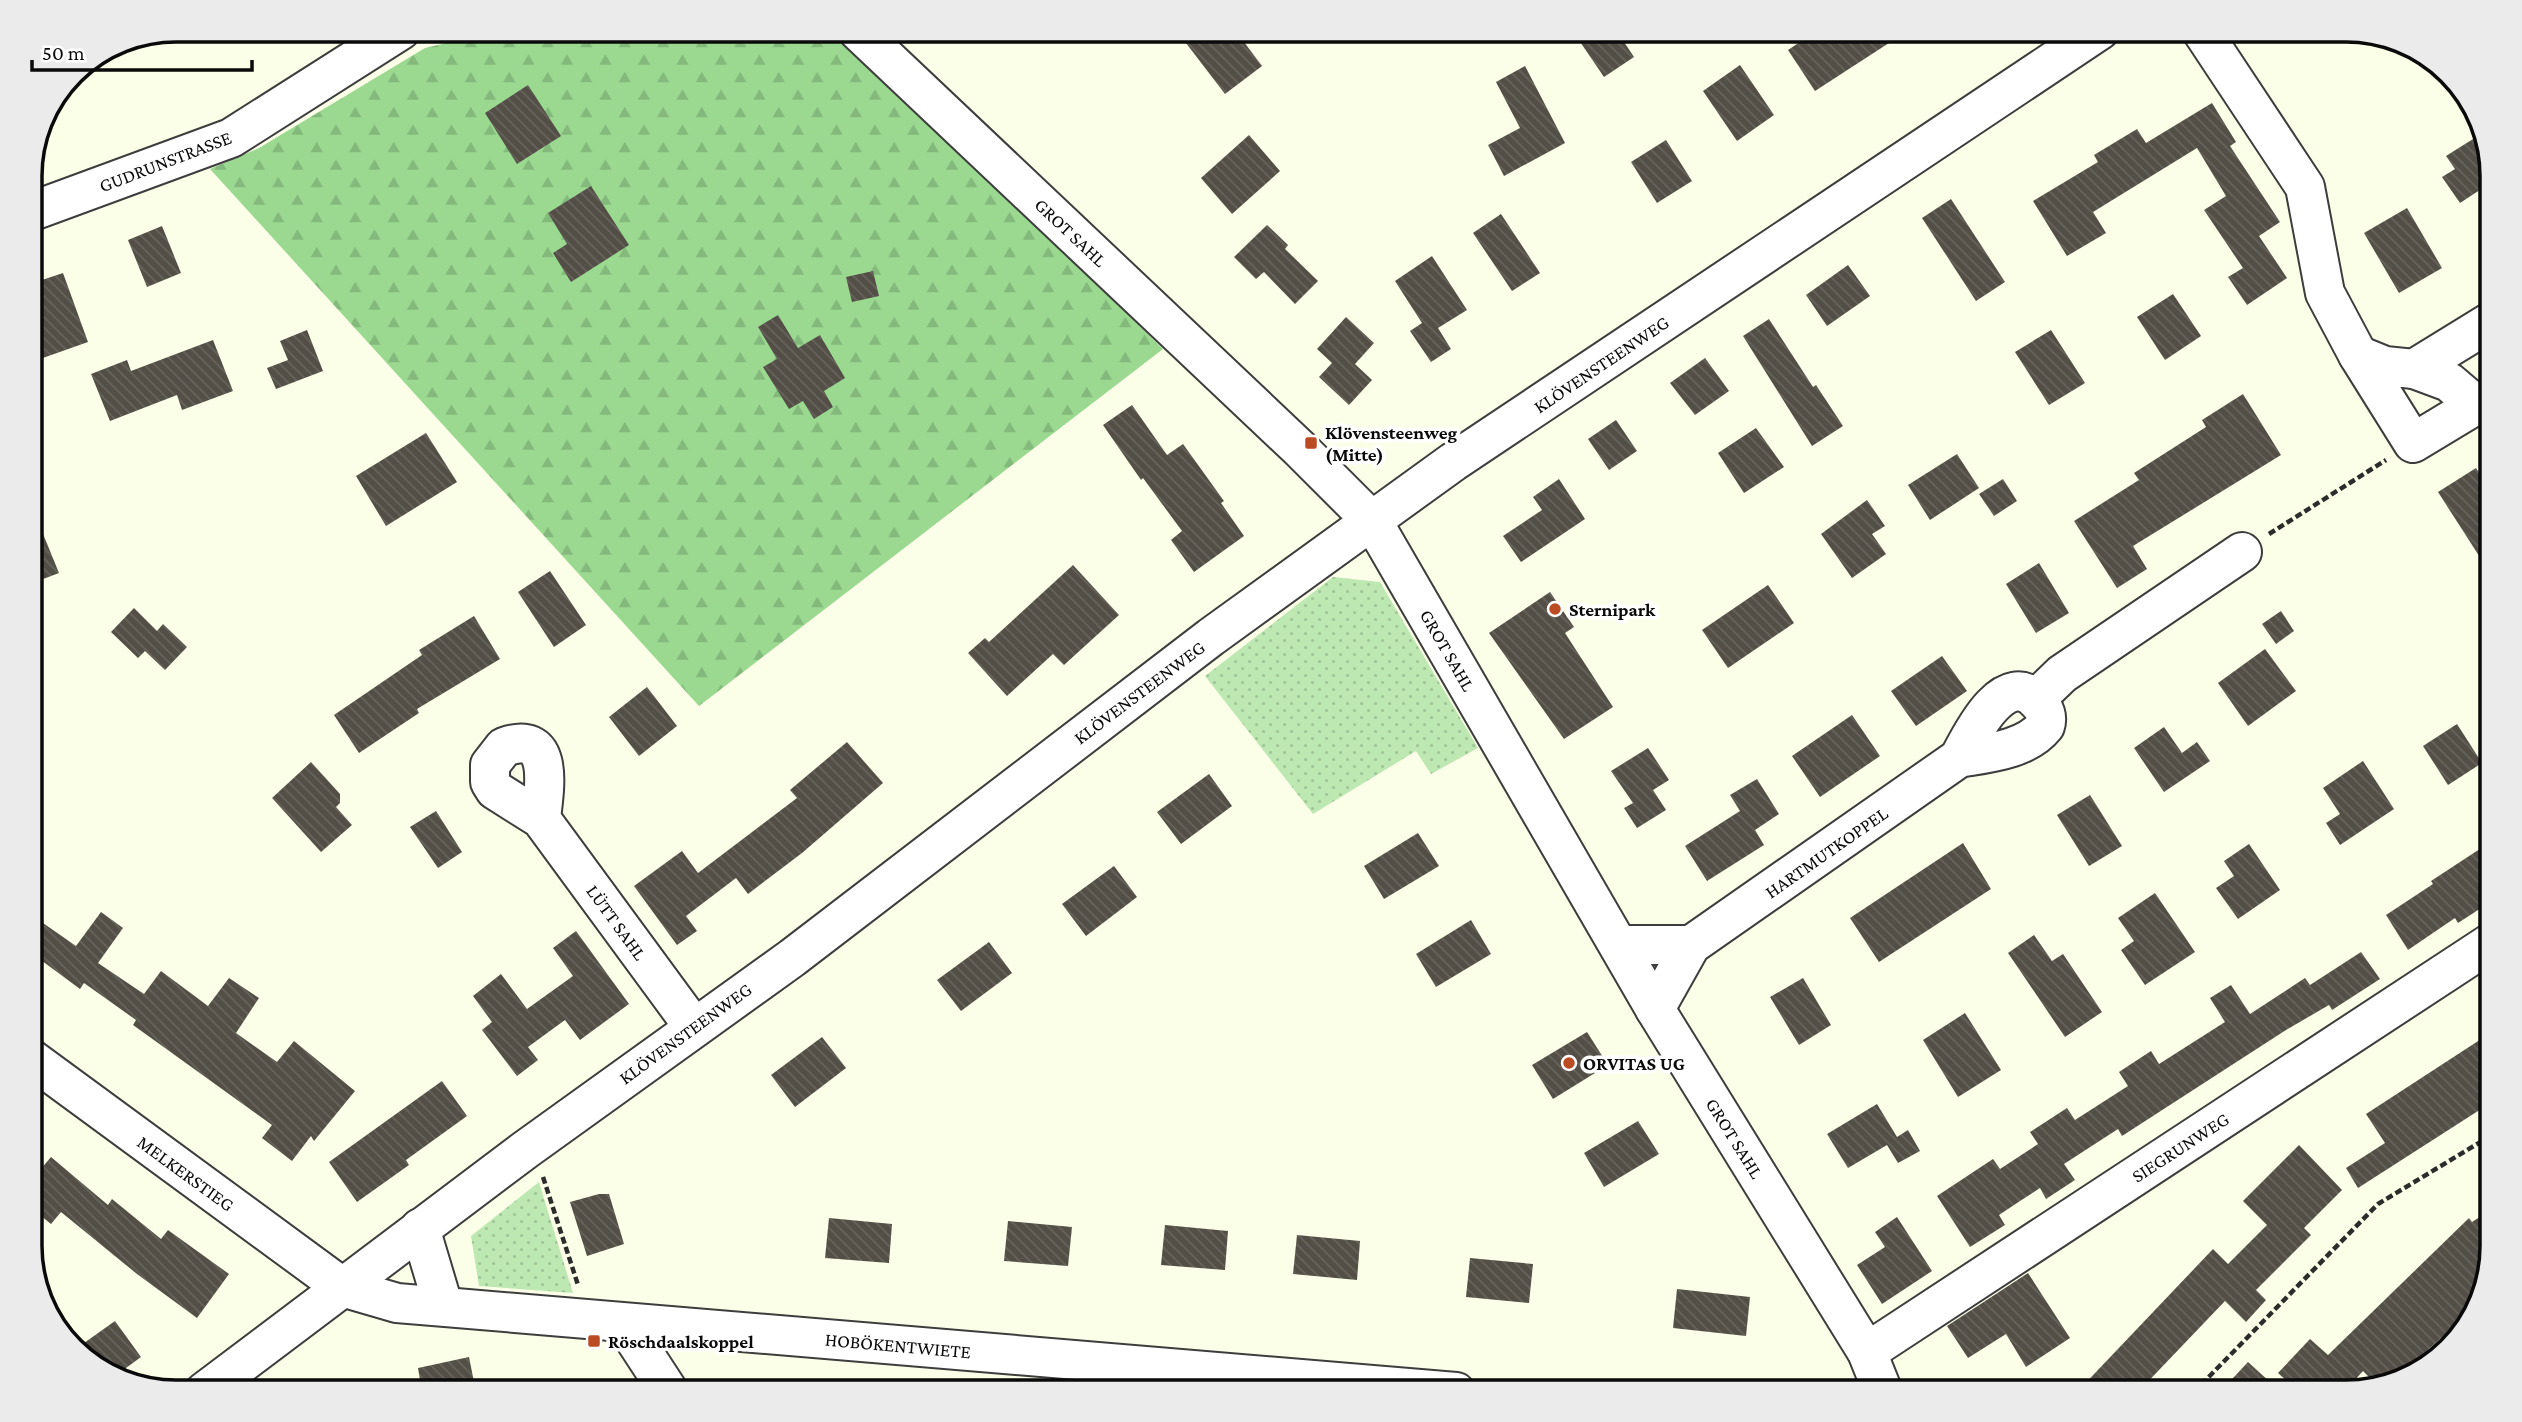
<svg xmlns="http://www.w3.org/2000/svg" width="2522" height="1422" viewBox="0 0 2522 1422" font-family="'Crimson Pro',serif">
  <style>
    .grass { fill: url(#grass-dots) }
    .forest { fill: url(#forest-firs) }
    .building { fill: url(#building-back-hatch) }
    .lines { fill: none; stroke-linecap: round; stroke-linejoin: round }
    .minor-casing { stroke: #3d3d3d; stroke-width: 42 }
    .path { stroke: #2c2c2c; stroke-width: 4.5; stroke-dasharray: 7 3.5; stroke-linecap: butt }
    .minor { stroke: #fff; stroke-width: 38 }
    .poi-dot { fill: #ba4b22; stroke: #fff; stroke-width: 2.5 }
    .labels { text-anchor: middle; stroke-width: 7; stroke-linejoin: round; paint-order: stroke }
    .street-label { font-size: 19px; fill: #0a0a0a; stroke: #fff }
    .poi-label { font-size: 19px; font-weight: bold; fill: #0a0a0a; stroke: #fff; text-anchor: start }
    .rim { fill: none; stroke: #0a0a0a; stroke-width: 3.5 }
  </style>
  <defs>
    <pattern id="grass-dots" width="8" height="8" patternUnits="userSpaceOnUse" patternTransform="scale(1.75)"><rect width="8" height="8" fill="#bde8b2"/><path d="M2 2h.1M6 6h.1" fill="none" stroke="#a1c698" stroke-width="1.8" stroke-linecap="round"/></pattern>
    <pattern id="forest-firs" width="22" height="20" patternUnits="userSpaceOnUse" patternTransform="scale(1.75)"><rect width="22" height="20" fill="#9bd991"/><path d="M5 1l3.5 6h-7zM16 11l3.5 6h-7z" fill="#84b97c"/></pattern>
    <pattern id="building-back-hatch" width="6" height="6" patternUnits="userSpaceOnUse" patternTransform="scale(1.75)"><rect width="6" height="6" fill="#534f47"/><path d="M-1 5l2 2M0 0l6 6M5-1l2 2" fill="none" stroke="#67645d"/></pattern>
  </defs>
  <rect width="100%" height="100%" fill="#fcffe7"/>
  <g class="grass">
    <polygon points="1333,577 1380,582 1478,748 1431,774 1416,751 1313,814 1205,676"/>
    <polygon points="539,1182 573,1293 479,1286 471,1236"/>
  </g>
  <polygon class="forest" points="501,30 838,30 1163,349 699,706 210,169 259,148 425,48"/>
  <g class="building">
    <polygon points="1176,30 1235,30 1262,66 1225,94"/>
    <polygon points="1572,30 1616,30 1634,57 1604,77"/>
    <polygon points="1818,30 1909,30 1815,91 1788,50"/>
    <polygon points="1740,65 1774,115 1737,141 1703,91"/>
    <polygon points="1525,66 1565,143 1504,176 1488,145 1520,128 1496,82"/>
    <polygon points="528,85 561,136 517,164 485,113"/>
    <polygon points="2212,103 2236,142 2230,146 2280,222 2259,236 2287,278 2247,305 2228,277 2243,268 2204,210 2226,196 2197,148 2093,212 2106,233 2067,256 2033,201 2098,162 2094,155 2137,129 2146,143"/>
    <polygon points="2481,134 2492,167 2492,182 2460,203 2442,177 2455,169 2446,156"/>
    <polygon points="1249,135 1280,171 1232,214 1201,178"/>
    <polygon points="1666,140 1692,181 1657,203 1631,162"/>
    <polygon points="591,186 629,245 571,282 553,253 567,244 548,213"/>
    <polygon points="1951,199 2005,282 1976,301 1922,218"/>
    <polygon points="2407,208 2442,268 2399,293 2364,233"/>
    <polygon points="1501,214 1540,273 1512,291 1473,233"/>
    <polygon points="1267,225 1288,245 1285,249 1318,281 1295,304 1264,272 1256,279 1234,257"/>
    <polygon points="162,226 181,273 147,287 128,240"/>
    <polygon points="1432,256 1467,310 1438,328 1451,349 1431,362 1410,331 1422,323 1395,281"/>
    <polygon points="1848,265 1870,296 1827,326 1806,295"/>
    <polygon points="873,271 879,296 852,302 846,277"/>
    <polygon points="63,273 88,342 40,359 30,330 30,284"/>
    <polygon points="2173,294 2201,336 2165,360 2137,317"/>
    <polygon points="778,315 798,348 820,335 845,378 824,391 833,407 814,419 803,401 789,409 763,367 777,359 758,327"/>
    <polygon points="1346,317 1374,343 1355,364 1372,380 1349,405 1319,377 1332,363 1317,349"/>
    <polygon points="1769,319 1813,387 1816,385 1843,426 1812,446 1743,336"/>
    <polygon points="307,330 323,371 276,389 267,368 288,360 280,341"/>
    <polygon points="2051,330 2085,383 2049,405 2015,352"/>
    <polygon points="213,340 233,391 182,410 177,395 110,421 91,374 127,360 131,371"/>
    <polygon points="1705,358 1729,391 1695,415 1670,383"/>
    <polygon points="2243,394 2281,455 2133,546 2147,569 2117,588 2074,521 2139,480 2134,473 2206,427 2202,420"/>
    <polygon points="1132,405 1167,455 1183,444 1224,501 1221,503 1244,536 1194,572 1171,540 1182,531 1143,478 1141,480 1103,425"/>
    <polygon points="1616,420 1637,451 1609,470 1588,439"/>
    <polygon points="1756,428 1784,467 1744,493 1718,453"/>
    <polygon points="426,433 457,482 386,526 356,476"/>
    <polygon points="1957,454 1979,488 1930,520 1908,485"/>
    <polygon points="2476,468 2492,493 2492,576 2438,492"/>
    <polygon points="1559,479 1585,519 1521,562 1503,536 1542,510 1533,497"/>
    <polygon points="2003,479 2017,501 1994,516 1979,494"/>
    <polygon points="1867,500 1885,526 1872,534 1886,554 1852,578 1821,534"/>
    <polygon points="30,502 59,573 30,584"/>
    <polygon points="2039,563 2069,613 2036,633 2006,584"/>
    <polygon points="1073,565 1119,615 1064,665 1053,654 1007,696 968,653 985,638 989,642"/>
    <polygon points="550,571 586,625 554,647 518,592"/>
    <polygon points="1768,585 1794,623 1728,668 1702,630"/>
    <polygon points="1550,592 1574,627 1565,633 1613,707 1564,739 1489,633"/>
    <polygon points="134,608 157,631 163,624 187,647 165,670 145,651 138,658 111,632"/>
    <polygon points="2281,611 2294,631 2276,644 2262,624"/>
    <polygon points="474,616 500,659 417,709 419,713 359,753 334,715 422,655 419,650"/>
    <polygon points="2265,649 2296,691 2248,726 2218,683"/>
    <polygon points="1942,656 1967,691 1916,726 1891,691"/>
    <polygon points="647,687 677,726 639,756 609,717"/>
    <polygon points="1852,715 1880,756 1820,797 1792,756"/>
    <polygon points="2457,724 2482,763 2448,785 2423,746"/>
    <polygon points="2164,727 2182,753 2197,742 2210,761 2164,792 2134,748"/>
    <polygon points="847,742 883,783 802,853 748,894 736,878 686,916 697,931 677,945 634,886 682,851 698,873 797,798 790,790"/>
    <polygon points="1648,748 1669,780 1653,790 1666,810 1637,828 1624,808 1633,803 1611,771"/>
    <polygon points="2363,761 2394,809 2340,845 2326,823 2340,814 2323,788"/>
    <polygon points="311,762 340,794 340,803 336,807 352,825 321,852 272,798"/>
    <polygon points="1209,774 1232,806 1181,844 1157,812"/>
    <polygon points="1757,779 1779,814 1755,830 1764,845 1707,881 1685,846 1740,811 1730,795"/>
    <polygon points="2090,795 2122,846 2089,866 2057,815"/>
    <polygon points="436,811 462,852 438,868 410,827"/>
    <polygon points="1418,833 1439,866 1384,899 1364,866"/>
    <polygon points="2492,841 2492,901 2458,923 2455,918 2408,950 2386,915 2433,884 2431,881"/>
    <polygon points="1963,843 1991,889 1879,962 1850,918"/>
    <polygon points="2249,844 2280,890 2238,919 2216,888 2234,876 2224,861"/>
    <polygon points="1114,866 1137,897 1086,936 1062,904"/>
    <polygon points="2155,893 2195,952 2145,985 2121,950 2134,941 2118,918"/>
    <polygon points="101,912 123,928 98,963 144,994 161,971 208,1006 229,978 259,998 236,1033 277,1062 294,1041 355,1091 314,1141 311,1136 292,1161 262,1138 272,1125 133,1025 136,1020 84,983 80,989 30,952 30,914 76,946"/>
    <polygon points="1471,920 1491,954 1436,987 1416,954"/>
    <polygon points="576,931 629,1004 580,1040 565,1020 528,1047 538,1060 517,1076 482,1030 492,1022 473,996 501,974 527,1009 573,976 553,948"/>
    <polygon points="2034,935 2052,961 2063,954 2102,1012 2065,1037 2008,953"/>
    <polygon points="989,942 1012,973 961,1011 937,980"/>
    <polygon points="2361,952 2380,979 2332,1010 2329,1005 2286,1030 2122,1136 2118,1129 2064,1164 2075,1180 2046,1199 2040,1188 2020,1201 1999,1215 2005,1225 1970,1247 1937,1196 1993,1159 2000,1169 2038,1144 2030,1132 2067,1108 2075,1120 2128,1086 2119,1072 2151,1051 2159,1064 2225,1022 2210,998 2231,985 2250,1014 2305,978 2310,985"/>
    <polygon points="1803,978 1831,1025 1799,1045 1770,997"/>
    <polygon points="1965,1013 2001,1070 1958,1097 1923,1040"/>
    <polygon points="1587,1032 1608,1065 1553,1099 1532,1065"/>
    <polygon points="2492,1032 2492,1102 2358,1188 2346,1168 2385,1143 2366,1114"/>
    <polygon points="822,1037 846,1068 795,1107 771,1075"/>
    <polygon points="442,1081 467,1116 406,1160 409,1165 357,1202 329,1162"/>
    <polygon points="1877,1104 1897,1137 1908,1130 1920,1151 1898,1163 1887,1145 1848,1168 1827,1134"/>
    <polygon points="1638,1121 1659,1154 1604,1187 1584,1153"/>
    <polygon points="2299,1145 2342,1190 2304,1228 2311,1235 2256,1290 2266,1300 2246,1322 2225,1301 2138,1392 2077,1392 2213,1249 2228,1264 2267,1225 2243,1201"/>
    <polygon points="51,1157 108,1205 112,1199 161,1239 168,1230 229,1274 197,1318 137,1274 61,1212 51,1224 30,1207 30,1182"/>
    <polygon points="599,1194 609,1194 624,1244 587,1256 570,1202"/>
    <polygon points="2492,1209 2492,1247 2477,1305 2396,1379 2376,1384 2363,1371 2344,1392 2299,1392 2278,1373 2310,1339 2328,1355 2469,1218 2472,1222"/>
    <polygon points="1897,1217 1932,1271 1882,1304 1857,1265 1885,1247 1875,1232"/>
    <polygon points="829,1218 892,1224 889,1263 825,1258"/>
    <polygon points="1008,1221 1072,1227 1068,1266 1004,1261"/>
    <polygon points="1165,1225 1228,1231 1225,1270 1161,1265"/>
    <polygon points="1297,1235 1360,1241 1357,1280 1293,1274"/>
    <polygon points="1470,1258 1533,1264 1529,1303 1466,1297"/>
    <polygon points="2028,1273 2070,1338 2026,1367 2006,1334 1968,1358 1947,1326"/>
    <polygon points="1677,1289 1750,1297 1746,1336 1673,1328"/>
    <polygon points="115,1321 141,1357 115,1376 103,1373 77,1348"/>
    <polygon points="469,1357 476,1392 422,1392 418,1368"/>
    <polygon points="2248,1362 2281,1392 2220,1392"/>
  </g>
  <g class="lines">
    <g class="minor-casing">
      <g id="minor">
        <polyline points="857,30 1300,449 1373,522 1655,1009 1867,1352 1883,1392"/>
        <polyline points="2201,30 2305,187 2325,293 2358,355"/>
        <polyline points="30,212 231,138 401,30"/>
        <polygon points="2358,355 2385,366 2414,369 2449,382 2476,405 2413,443"/>
        <polyline points="2414,369 2492,321"/>
        <polyline points="2036,699 2062,674 2242,552"/>
        <path d="M541 819C544 790 556 728 504 747L490 765V782L495 790 541 819 693 1026"/>
        <polyline points="1620,945 1691,945"/>
        <path d="M1655 1009 1691 945 1959 758C1987 753 2026 750 2045 726 2048 717 2045 709 2038 702 2005 665 1971 735 1959 758"/>
        <polyline points="30,1058 342,1287 397,1303 1456,1392"/>
        <polyline points="420,1228 443,1305"/>
        <polyline points="624,1323 669,1392"/>
        <polyline points="1867,1352 2492,942"/>
        <polyline points="204,1392 525,1150 792,958 1211,637 1453,462 2100,30"/>
      </g>
    </g>
    <g class="path">
      <polyline points="2269,534 2386,460"/>
      <polyline points="543,1177 578,1285"/>
      <polyline points="2194,1392 2378,1204 2492,1135"/>
    </g>
    <use href="#minor" class="minor"/>
  </g>
  <g class="poi-dot">
    <rect x="1304" y="436" width="14" height="14" rx="3.5"/>
    <circle cx="1555" cy="609" r="7"/>
    <circle cx="1569" cy="1063" r="7"/>
    <rect x="587" y="1334" width="14" height="14" rx="3.5"/>
  </g>
  <g class="labels">
    <g class="street-label">
      <text transform="translate(165 161) rotate(-21)" y="7">GUDRUNSTRASSE</text>
      <text transform="translate(1071 232) rotate(43)" y="7">GROT SAHL</text>
      <text transform="translate(1601 364) rotate(-34)" y="7">KLÖVENSTEENWEG</text>
      <text transform="translate(1448 650) rotate(60)" y="7">GROT SAHL</text>
      <text transform="translate(1139 692) rotate(-37)" y="7">KLÖVENSTEENWEG</text>
      <text transform="translate(1826 852) rotate(-35)" y="7">HARTMUTKOPPEL</text>
      <text transform="translate(617 922) rotate(54)" y="7">LÜTT SAHL</text>
      <text transform="translate(685 1033) rotate(-36)" y="7">KLÖVENSTEENWEG</text>
      <text transform="translate(1735 1138) rotate(58)" y="7">GROT SAHL</text>
      <text transform="translate(2180 1147) rotate(-33)" y="7">SIEGRUNWEG</text>
      <text transform="translate(186 1173) rotate(36)" y="7">MELKERSTIEG</text>
      <text transform="translate(898 1345) rotate(5)" y="7">HOBÖKENTWIETE</text>
    </g>
    <g class="poi-label">
      <text x="1325" y="439">Klövensteenweg<tspan x="1325" dy="22">(Mitte)</tspan></text>
      <text x="1569" y="616">Sternipark</text>
      <text x="1583" y="1070">ORVITAS UG</text>
      <text x="608" y="1348">Röschdaalskoppel</text>
    </g>
  </g>
  <path d="M0 0H2522V1422H0ZM176 42H2346A134 134 0 0 1 2480 176V1246A134 134 0 0 1 2346 1380H176A134 134 0 0 1 42 1246V176A134 134 0 0 1 176 42Z" fill="#ebebeb" fill-rule="evenodd"/>
  <path class="rim" d="M176 42H2346A134 134 0 0 1 2480 176V1246A134 134 0 0 1 2346 1380H176A134 134 0 0 1 42 1246V176A134 134 0 0 1 176 42Z"/>
  <path d="M32 60v10h220v-10" fill="none" stroke="#0a0a0a" stroke-width="3.5"/>
  <text x="42" y="60" font-size="21" fill="#0a0a0a" stroke="#ffffff" stroke-width="5" paint-order="stroke">50 m</text>
</svg>
